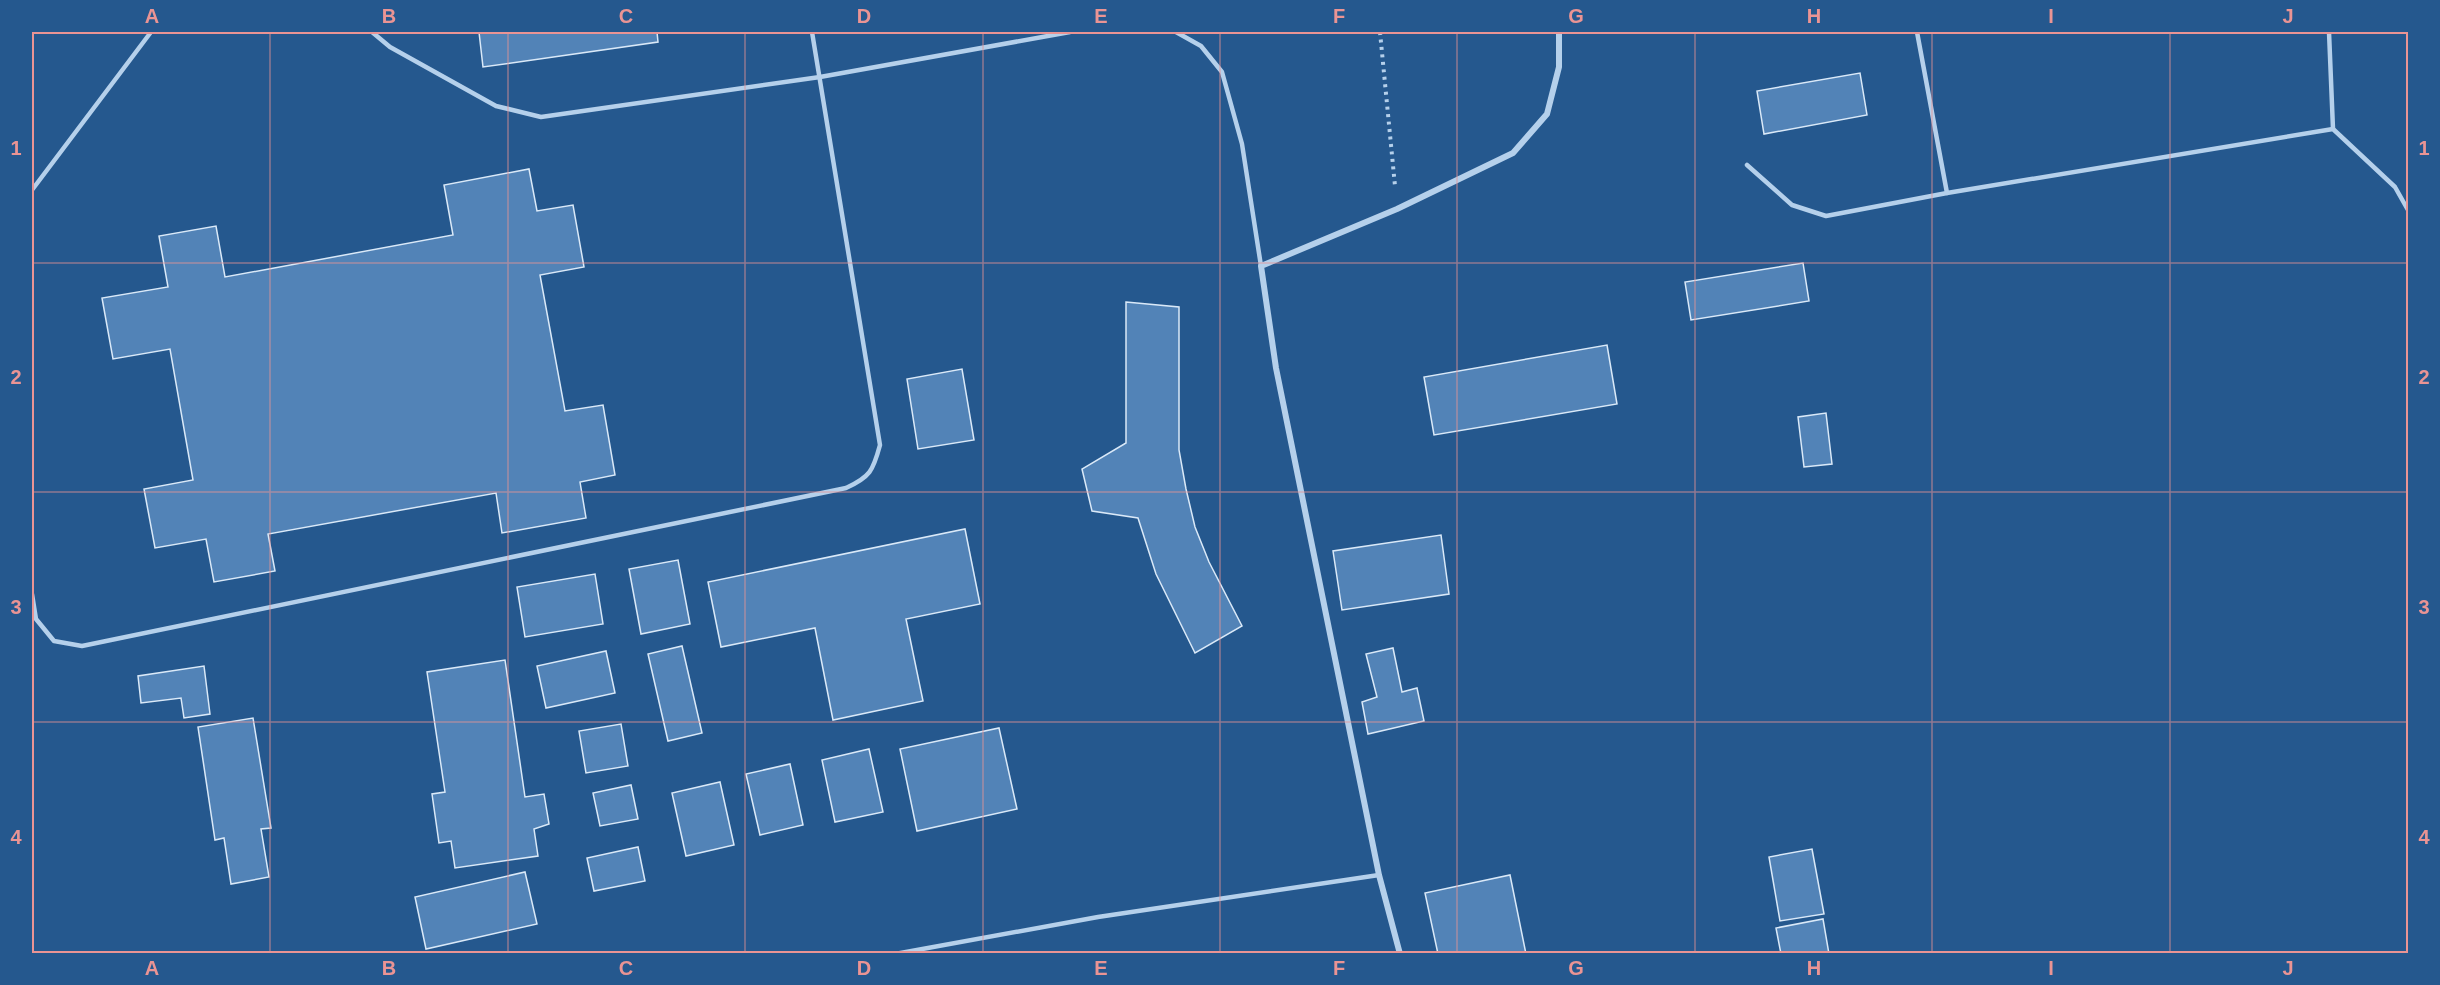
<svg xmlns="http://www.w3.org/2000/svg" width="2440" height="985" viewBox="0 0 2440 985" font-family="Arial,sans-serif">
  <style>
    .building { fill: #5283b7; stroke: #dae9f8; stroke-width: 1.5 }
    .lines { fill: none; stroke-linecap: round; stroke-linejoin: round }
    .path { stroke: #b5d0eb; stroke-width: 4; stroke-dasharray: 3 4.5; stroke-linecap: butt }
    .service { stroke: #b5d0eb; stroke-width: 4.5 }
    .minor { stroke: #b5d0eb; stroke-width: 6 }
    .grid { fill: none; stroke: #ea9494; stroke-width: 1.5; stroke-opacity: 0.55 }
    .neatline { fill: none; stroke: #ea9494; stroke-width: 2 }
    .grid-label { font-size: 20px; text-anchor: middle; font-weight: bold; fill: #ea9494 }
  </style>
  <rect width="100%" height="100%" fill="#25588e"/>
  <g class="building">
    <polygon points="479,32 657,32 658,42 483,67"/>
    <polygon points="1860,73 1867,115 1764,134 1757,91"/>
    <polygon points="529,169 537,211 573,205 584,267 540,275 565,411 603,405 615,475 580,482 586,518 502,533 496,493 268,534 275,571 214,582 206,539 155,548 144,489 193,480 170,349 113,359 102,298 168,287 159,236 216,226 225,277 453,235 444,185"/>
    <polygon points="1803,263 1809,301 1691,320 1685,282"/>
    <polygon points="1126,302 1179,307 1179,450 1186,489 1195,527 1209,562 1242,626 1195,653 1156,574 1138,518 1092,511 1082,469 1126,443"/>
    <polygon points="1607,345 1617,404 1434,435 1424,377"/>
    <polygon points="962,369 974,440 918,449 907,379"/>
    <polygon points="1826,413 1832,464 1804,467 1798,417"/>
    <polygon points="965,529 980,604 906,619 923,701 833,720 815,628 721,647 708,582"/>
    <polygon points="1441,535 1449,594 1342,610 1333,551"/>
    <polygon points="678,560 690,624 641,634 629,569"/>
    <polygon points="595,574 603,624 525,637 517,587"/>
    <polygon points="682,646 702,733 668,741 648,654"/>
    <polygon points="1393,648 1402,692 1417,688 1424,721 1368,734 1362,702 1377,697 1366,654"/>
    <polygon points="606,651 615,693 546,708 537,666"/>
    <polygon points="505,660 525,797 544,794 549,824 534,829 538,856 455,868 451,841 439,843 432,794 445,792 427,672"/>
    <polygon points="204,666 210,714 184,718 181,698 141,703 138,676"/>
    <polygon points="253,718 271,828 261,829 269,877 231,884 224,838 215,840 198,727"/>
    <polygon points="621,724 628,766 586,773 579,731"/>
    <polygon points="999,728 1017,809 917,831 900,749"/>
    <polygon points="869,749 883,812 835,822 822,760"/>
    <polygon points="790,764 803,825 760,835 746,774"/>
    <polygon points="720,782 734,845 686,856 672,793"/>
    <polygon points="631,785 638,819 600,826 593,793"/>
    <polygon points="638,847 645,881 594,891 587,858"/>
    <polygon points="1812,849 1824,914 1780,921 1769,857"/>
    <polygon points="525,872 537,924 426,949 415,897"/>
    <polygon points="1510,875 1526,954 1438,954 1425,893"/>
    <polygon points="1823,919 1829,954 1781,954 1776,928"/>
  </g>
  <g class="lines">
    <polyline class="path" points="1380,32 1395,186"/>
    <g class="service">
      <polyline points="372,32 390,47 496,106 541,117 820,77 1070,32"/>
      <polyline points="1176,32 1201,46 1222,72 1242,144 1261,266"/>
      <polyline points="2329,32 2333,129"/>
      <polyline points="1747,165 1792,205 1826,216 1947,193 1917,32"/>
      <polyline points="32,190 151,32"/>
      <polyline points="1947,193 2333,129 2395,187 2408,210"/>
      <path d="M32 594 36 619 54 641 82 646 846 488C870 477 873 471 880 445L812 32"/>
      <polyline points="895,954 1098,917 1379,875"/>
    </g>
    <polyline class="minor" points="1400,954 1379,875 1276,368 1261,266 1397,209 1513,153 1547,114 1559,67 1559,32"/>
  </g>
  <path class="grid" d="M270 32V954M508 32V954M745 32V954M983 32V954M1220 32V954M1457 32V954M1695 32V954M1932 32V954M2170 32V954M32 263H2408M32 492H2408M32 722H2408"/>
  <rect width="2440" height="985" fill="none" stroke="#25588e" stroke-width="66"/>
  <rect x="33" y="33" width="2374" height="919" class="neatline"/>
  <g class="grid-label">
    <text x="152" y="23">A</text>
    <text x="389" y="23">B</text>
    <text x="626" y="23">C</text>
    <text x="864" y="23">D</text>
    <text x="1101" y="23">E</text>
    <text x="1339" y="23">F</text>
    <text x="1576" y="23">G</text>
    <text x="1814" y="23">H</text>
    <text x="2051" y="23">I</text>
    <text x="2288" y="23">J</text>
    <text x="16" y="155">1</text>
    <text x="2424" y="155">1</text>
    <text x="16" y="384">2</text>
    <text x="2424" y="384">2</text>
    <text x="16" y="614">3</text>
    <text x="2424" y="614">3</text>
    <text x="16" y="844">4</text>
    <text x="2424" y="844">4</text>
    <text x="152" y="975">A</text>
    <text x="389" y="975">B</text>
    <text x="626" y="975">C</text>
    <text x="864" y="975">D</text>
    <text x="1101" y="975">E</text>
    <text x="1339" y="975">F</text>
    <text x="1576" y="975">G</text>
    <text x="1814" y="975">H</text>
    <text x="2051" y="975">I</text>
    <text x="2288" y="975">J</text>
  </g>
</svg>
